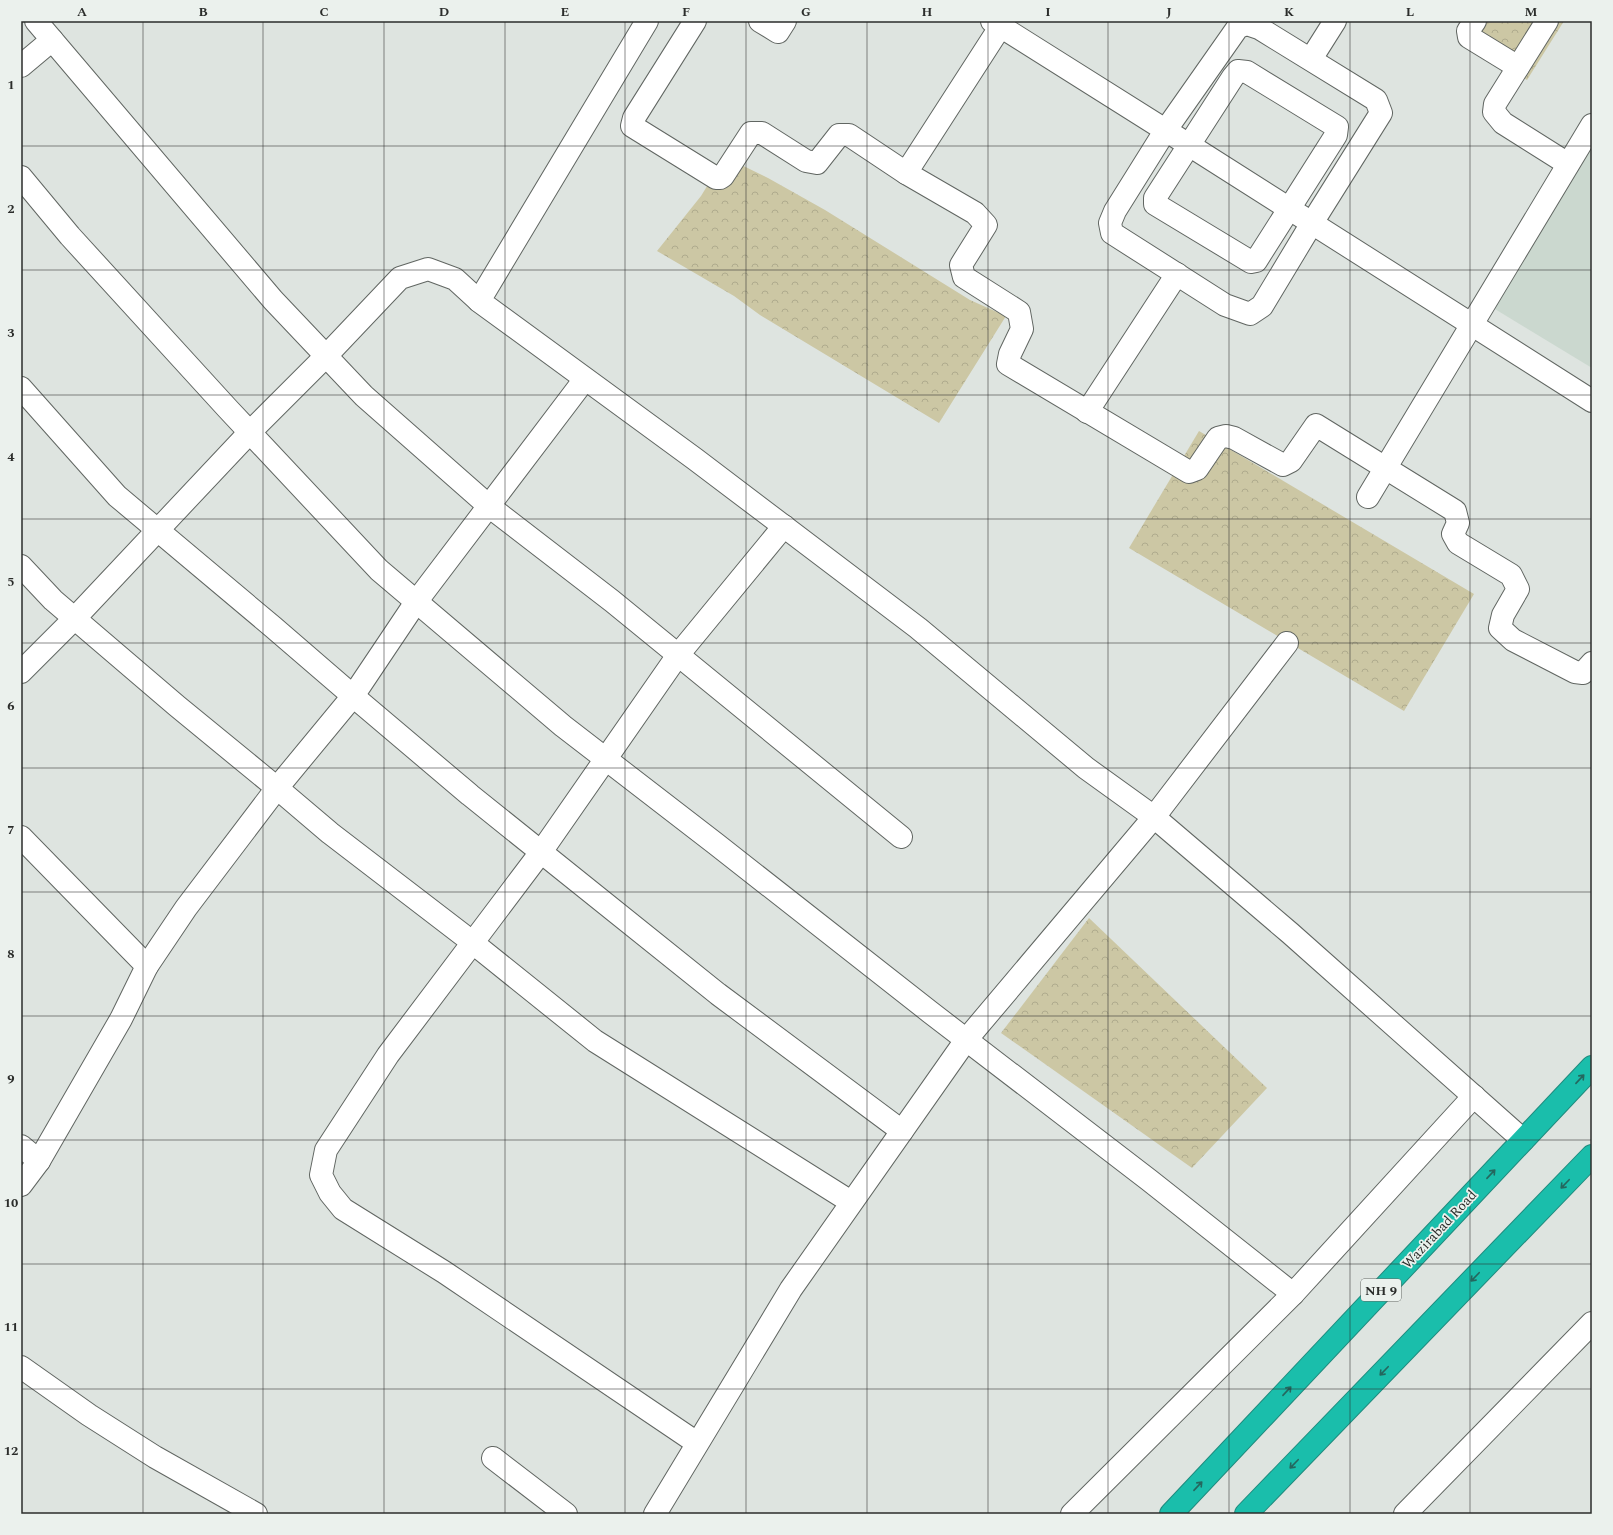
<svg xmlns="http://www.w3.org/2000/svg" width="1613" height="1535" viewBox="0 0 1613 1535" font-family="Spectral,serif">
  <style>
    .built { fill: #cbd8cf }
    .park { fill: url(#park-crowns) }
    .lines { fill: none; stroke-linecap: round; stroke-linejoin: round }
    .minor-casing { stroke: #616662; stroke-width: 24 }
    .highway-casing { stroke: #208b7e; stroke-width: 24 }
    .minor { stroke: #fff; stroke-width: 22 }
    .highway { stroke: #1abeab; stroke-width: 22 }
    .oneway { stroke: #24675e }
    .grid { fill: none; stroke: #2b2d2b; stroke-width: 1; stroke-opacity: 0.55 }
    .labels { text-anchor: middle; stroke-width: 3.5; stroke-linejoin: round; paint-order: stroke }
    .shield { fill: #ebf1ed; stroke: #656865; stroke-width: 1 }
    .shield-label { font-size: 13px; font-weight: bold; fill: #2b2d2b }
    .street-label { font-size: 14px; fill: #2b2d2b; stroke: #ebf1ed }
    .neatline { fill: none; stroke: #2b2d2b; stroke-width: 1.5 }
    .grid-label { font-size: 13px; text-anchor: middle; font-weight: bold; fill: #2b2d2b }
  </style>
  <defs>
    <pattern id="park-crowns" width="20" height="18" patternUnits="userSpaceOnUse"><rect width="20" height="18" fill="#ccc7a4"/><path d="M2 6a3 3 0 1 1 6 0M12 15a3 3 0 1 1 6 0" fill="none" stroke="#afab8d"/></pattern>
  </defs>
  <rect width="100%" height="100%" fill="#dee4e0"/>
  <polygon class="built" points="1592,136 1592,368 1485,303"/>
  <g class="park">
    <polygon points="1466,21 1564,21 1527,80 1470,48"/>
    <polygon points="725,157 768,178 825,210 970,300 1006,316 939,423 760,315 734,296 657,251 701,196"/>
    <polygon points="1199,431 1474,594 1404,711 1129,548"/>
    <polygon points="1089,918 1267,1088 1192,1168 1001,1033"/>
  </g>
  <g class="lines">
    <g class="minor-casing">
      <g id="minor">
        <polyline points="36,21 273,300 364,396 490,507 612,601 901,837"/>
        <polyline points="647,21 479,301 695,459 918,628 1086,768 1154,817 1290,933 1523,1140"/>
        <polyline points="695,21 634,118 632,126 716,178 720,178 723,176 751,133 762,133 806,161 817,163 839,135 849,135 906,173"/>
        <polyline points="760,21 778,32 785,21"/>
        <polyline points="992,21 1189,145 1592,401"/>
        <polyline points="1004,21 906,173 975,213 986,225 961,265 964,277 1019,312 1022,329 1010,354 1008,364 1189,472 1197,469 1218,438 1226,436 1234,438 1283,465 1291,461 1316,425 1455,511 1458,523 1453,534 1458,543 1511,575 1518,589 1503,615 1500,628 1513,640 1575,672 1583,673 1592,663"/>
        <polyline points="1475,21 1468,31 1469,37 1518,67"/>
        <polyline points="1547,21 1495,104 1494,112 1503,123 1568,164"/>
        <polygon points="1247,24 1259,28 1376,100 1381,113 1312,223 1262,306 1250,314 1225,305 1112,233 1110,223 1115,211 1165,131 1238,27"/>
        <polyline points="1311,59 1335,21"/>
        <polyline points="21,66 52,40"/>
        <polygon points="1238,71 1247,72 1337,127 1336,135 1256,261 1251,262 1155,204 1155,198 1233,77"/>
        <polyline points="21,177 70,236 228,409 379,570 563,726 716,844 930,1012 1149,1180 1293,1294"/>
        <polyline points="21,388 117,496 273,627 353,696 470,795 718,994 902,1131"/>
        <polyline points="1087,412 1177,274"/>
        <polyline points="1368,497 1592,125"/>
        <polyline points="21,566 53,600 177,706 277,788 330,833 463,935 595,1041 851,1202"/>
        <polyline points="21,672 75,618 250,432 326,356 400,278 428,269 455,279 479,301"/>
        <polyline points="21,837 147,966 121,1019 39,1161 21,1185"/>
        <polyline points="147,966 186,908 277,788 353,696 416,602 585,379"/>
        <polyline points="21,1146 39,1161"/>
        <polyline points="21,1367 89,1415 155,1457 256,1514"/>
        <polyline points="697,1443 444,1272 343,1209 330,1193 321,1175 326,1150 388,1055 541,852 678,655 784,526"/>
        <polyline points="493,1458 566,1514"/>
        <polyline points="655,1514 791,1289 966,1040 1154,817 1287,643"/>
        <polyline points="1072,1514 1293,1294 1474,1096"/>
        <polyline points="1405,1514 1592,1323"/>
      </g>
    </g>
    <g class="highway-casing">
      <g id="highway">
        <polyline points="1171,1514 1592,1067"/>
        <polyline points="1246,1514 1592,1156"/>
      </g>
    </g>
    <use href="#minor" class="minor"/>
    <use href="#highway" class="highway"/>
  </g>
  <defs><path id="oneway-shaft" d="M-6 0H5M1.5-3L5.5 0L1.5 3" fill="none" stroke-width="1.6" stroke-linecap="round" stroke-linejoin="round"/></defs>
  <g class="oneway">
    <use href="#oneway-shaft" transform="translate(1580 1079) rotate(-47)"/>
    <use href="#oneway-shaft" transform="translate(1491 1174) rotate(-47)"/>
    <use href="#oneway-shaft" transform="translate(1565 1184) rotate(134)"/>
    <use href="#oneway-shaft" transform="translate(1475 1277) rotate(134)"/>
    <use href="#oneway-shaft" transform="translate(1384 1371) rotate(134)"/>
    <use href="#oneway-shaft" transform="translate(1287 1391) rotate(-47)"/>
    <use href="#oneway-shaft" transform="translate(1294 1464) rotate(134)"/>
    <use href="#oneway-shaft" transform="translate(1198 1486) rotate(-47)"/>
  </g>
  <path class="grid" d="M143 21V1514M263 21V1514M384 21V1514M505 21V1514M625 21V1514M746 21V1514M867 21V1514M988 21V1514M1108 21V1514M1229 21V1514M1350 21V1514M1470 21V1514M21 146H1592M21 270H1592M21 395H1592M21 519H1592M21 643H1592M21 768H1592M21 892H1592M21 1016H1592M21 1140H1592M21 1264H1592M21 1389H1592"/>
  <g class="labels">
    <rect class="shield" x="1361" y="1279" width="40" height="22" rx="3"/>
    <g class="shield-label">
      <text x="1381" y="1295">NH 9</text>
    </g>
    <g class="street-label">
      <text transform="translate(1439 1229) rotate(-47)" y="5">Wazirabad Road</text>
    </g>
  </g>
  <rect width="1613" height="1535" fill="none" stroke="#ebf1ed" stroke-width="44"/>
  <rect x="22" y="22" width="1569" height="1491" class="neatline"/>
  <g class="grid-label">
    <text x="82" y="16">A</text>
    <text x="203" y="16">B</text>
    <text x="324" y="16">C</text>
    <text x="444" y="16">D</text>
    <text x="565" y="16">E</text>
    <text x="686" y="16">F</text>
    <text x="806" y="16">G</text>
    <text x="927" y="16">H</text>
    <text x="1048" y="16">I</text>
    <text x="1169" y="16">J</text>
    <text x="1289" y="16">K</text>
    <text x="1410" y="16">L</text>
    <text x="1531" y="16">M</text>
    <text x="11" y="89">1</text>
    <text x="11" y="213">2</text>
    <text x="11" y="337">3</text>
    <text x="11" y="461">4</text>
    <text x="11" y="586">5</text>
    <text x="11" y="710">6</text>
    <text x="11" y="834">7</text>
    <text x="11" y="958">8</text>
    <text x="11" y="1083">9</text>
    <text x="11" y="1207">10</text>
    <text x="11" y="1331">11</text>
    <text x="11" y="1455">12</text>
  </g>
</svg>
